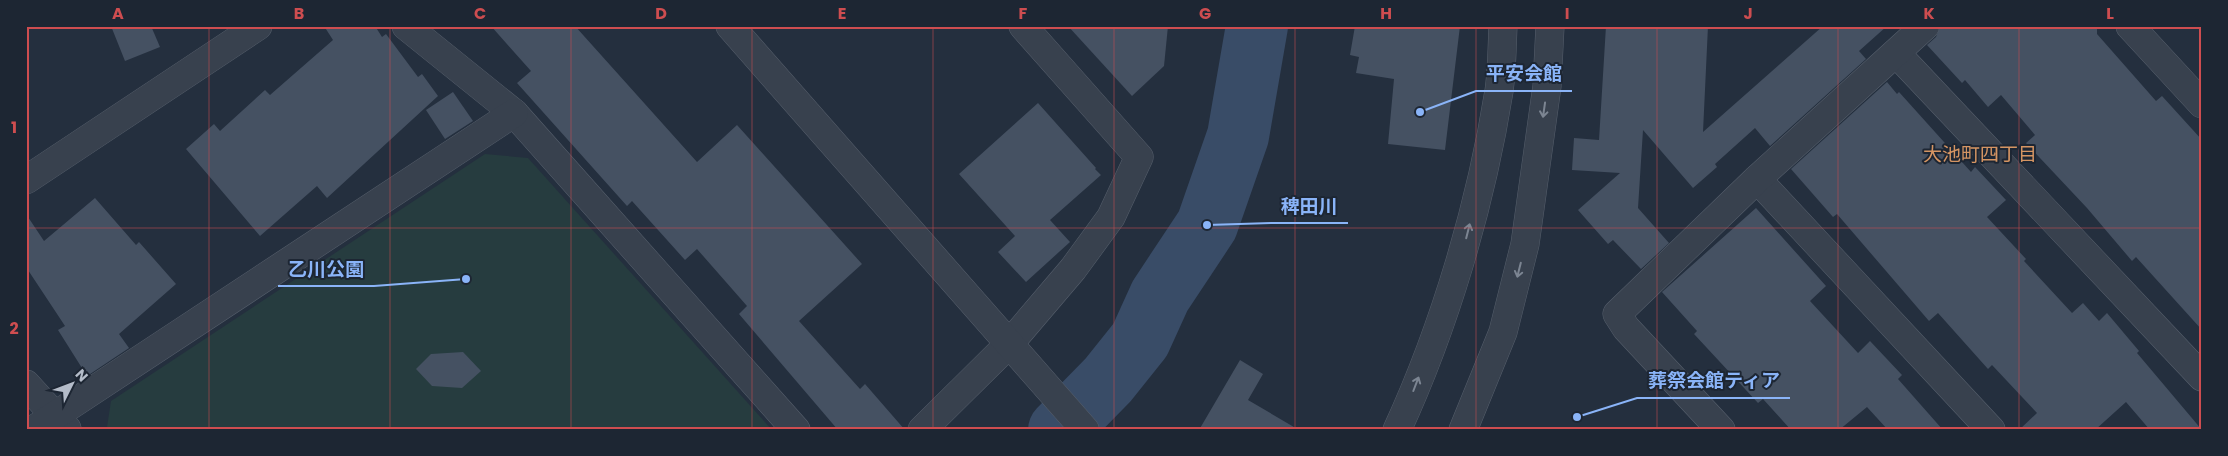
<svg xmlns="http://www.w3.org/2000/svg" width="2228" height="456" viewBox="0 0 2228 456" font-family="Poppins,'Noto Sans JP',sans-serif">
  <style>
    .green { fill: #263c3f }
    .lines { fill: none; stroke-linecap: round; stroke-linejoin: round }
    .river { stroke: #394c67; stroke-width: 62 }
    .building { fill: #455162 }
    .minor-casing { stroke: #565f6c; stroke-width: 29 }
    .tertiary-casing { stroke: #565f6c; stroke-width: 29 }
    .minor { stroke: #38414e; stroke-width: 28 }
    .tertiary { stroke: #38414e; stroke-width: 28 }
    .oneway { stroke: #7c8592 }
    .grid { fill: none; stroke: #ce4d50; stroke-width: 1; stroke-opacity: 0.55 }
    .labels { text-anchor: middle; stroke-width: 4; stroke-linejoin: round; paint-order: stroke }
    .neighbourhood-label { font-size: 19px; fill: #d59563; stroke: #1d2633 }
    .leader { fill: none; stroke: #8ab4f8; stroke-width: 2 }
    .callout-dot { fill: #8ab4f8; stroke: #1d2633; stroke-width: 2 }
    .callout-label { font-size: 19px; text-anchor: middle; font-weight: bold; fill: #8ab4f8; stroke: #1d2633; stroke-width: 4; stroke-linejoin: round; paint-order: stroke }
    .neatline { fill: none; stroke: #ce4d50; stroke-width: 2 }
    .grid-label { font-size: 16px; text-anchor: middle; font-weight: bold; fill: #ce4d50 }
  </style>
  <rect width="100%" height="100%" fill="#242f3e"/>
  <polygon class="green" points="485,154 528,158 772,430 110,430 107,427 111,401"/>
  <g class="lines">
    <polyline class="river" points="1059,430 1108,380 1140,340 1160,296 1207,225 1238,136 1257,26"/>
  </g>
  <g class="building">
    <polygon points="111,26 151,26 160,47 125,61"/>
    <polygon points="324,26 375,26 382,37 386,34 418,77 422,74 438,96 327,198 317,186 260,236 186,149 214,124 220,131 265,90 270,95 333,40"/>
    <polygon points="491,26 575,26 697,162 737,125 862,264 799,321 860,389 865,384 905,430 838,430 739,314 747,306 697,249 685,260 632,201 627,206 517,83 531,71"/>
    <polygon points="1068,26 1168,26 1164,66 1132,96"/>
    <polygon points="1355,26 1460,26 1445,150 1388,144 1394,79 1356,73 1359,57 1350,55"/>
    <polygon points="1606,26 1708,26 1703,132 1823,26 1887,26 1859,51 1866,59 1770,146 1755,128 1715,164 1717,167 1693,188 1643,130 1638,208 1669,243 1641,269 1613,240 1608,244 1578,210 1620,173 1572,170 1574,138 1599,140"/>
    <polygon points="1940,26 2097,26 2097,34 2156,101 2162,96 2202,140 2202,330 2136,257 2132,261 2087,208 2026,143 2035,135 2001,95 1988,107 1965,80 1962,83 1927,45 1936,37"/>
    <polygon points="1887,82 1897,94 1899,92 1971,172 1975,167 2006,200 1987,217 2026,259 2024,261 2072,313 2083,303 2099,321 2107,313 2139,351 2137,353 2202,430 2150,430 2126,402 2095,430 2019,430 2037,413 1992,365 1988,369 1938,313 1929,321 1837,214 1833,217 1791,169"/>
    <polygon points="453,92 473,121 445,139 426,110"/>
    <polygon points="1038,103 1096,168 1095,169 1101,175 1050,220 1070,242 1026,282 998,252 1015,236 959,174"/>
    <polygon points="95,198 136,245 139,242 176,284 119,334 129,348 87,376 58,330 65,326 26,267 26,214 44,241"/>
    <polygon points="1756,208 1826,286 1810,301 1858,353 1870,341 1902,375 1898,379 1943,430 1888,430 1867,407 1839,430 1791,430 1763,399 1758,403 1694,334 1697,331 1662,292"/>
    <polygon points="463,352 481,371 462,388 432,386 416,369 431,354"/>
    <polygon points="1240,360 1263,374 1248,400 1299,430 1199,430"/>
  </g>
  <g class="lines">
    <g class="minor-casing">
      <g id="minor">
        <polyline points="406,26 514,113 796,430"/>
        <polyline points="2130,26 2202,104"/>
        <polyline points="1896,53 2202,377"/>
        <polyline points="1757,179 1991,430"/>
        <polyline points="26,384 67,429"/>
        <polyline points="33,430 514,113"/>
        <polyline points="922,430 1010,343 1073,269 1111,217 1139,157 1023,26"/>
        <polyline points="1721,430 1626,328 1617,314 1757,179 1925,26"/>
      </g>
    </g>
    <g class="tertiary-casing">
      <g id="tertiary">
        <polyline points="730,26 1085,430"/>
        <polyline points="26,180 258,26"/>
        <path d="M1397 430C1445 326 1481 204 1499 91 1502 70 1502 48 1503 26"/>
        <polyline points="1463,430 1503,332 1525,244 1547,86 1550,26"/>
      </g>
    </g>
    <use href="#minor" class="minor"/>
    <use href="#tertiary" class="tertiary"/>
  </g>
  <defs><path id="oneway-shaft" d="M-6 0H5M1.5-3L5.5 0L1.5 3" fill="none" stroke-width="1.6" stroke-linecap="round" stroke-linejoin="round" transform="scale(1.25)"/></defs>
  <g class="oneway">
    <use href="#oneway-shaft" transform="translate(1544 110) rotate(98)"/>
    <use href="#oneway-shaft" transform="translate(1468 231) rotate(-76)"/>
    <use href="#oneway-shaft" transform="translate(1519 270) rotate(104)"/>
    <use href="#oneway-shaft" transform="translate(1416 384) rotate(-69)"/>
  </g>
  <path class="grid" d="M209 26V430M390 26V430M571 26V430M752 26V430M933 26V430M1114 26V430M1295 26V430M1476 26V430M1657 26V430M1838 26V430M2019 26V430M26 228H2202"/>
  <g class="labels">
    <g class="neighbourhood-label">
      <text x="1980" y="161">大池町四丁目</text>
    </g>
  </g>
  <path class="leader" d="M1420 112L1476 91H1572M1207 225L1271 223H1348M466 279L374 286H278M1577 417L1637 398H1790"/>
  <g class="callout-dot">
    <circle cx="1420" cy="112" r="5"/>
    <circle cx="1207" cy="225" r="5"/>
    <circle cx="466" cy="279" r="5"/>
    <circle cx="1577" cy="417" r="5"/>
  </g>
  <g class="callout-label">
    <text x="1524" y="80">平安会館</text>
    <text x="1309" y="213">稗田川</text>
    <text x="326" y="276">乙川公園</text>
    <text x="1714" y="387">葬祭会館ティア</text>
  </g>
  <rect width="2228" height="456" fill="none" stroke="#1d2633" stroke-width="55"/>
  <g transform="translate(72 384) rotate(48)" stroke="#1d2633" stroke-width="4" paint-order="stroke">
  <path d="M0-4L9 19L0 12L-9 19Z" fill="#b4bcc9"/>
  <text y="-8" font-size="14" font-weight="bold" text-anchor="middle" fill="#b4bcc9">N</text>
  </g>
  <rect x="28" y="28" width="2172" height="400" class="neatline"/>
  <g class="grid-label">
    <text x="118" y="19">A</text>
    <text x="299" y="19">B</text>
    <text x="480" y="19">C</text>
    <text x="661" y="19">D</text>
    <text x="842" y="19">E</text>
    <text x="1023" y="19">F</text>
    <text x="1205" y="19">G</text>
    <text x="1386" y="19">H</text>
    <text x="1567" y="19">I</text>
    <text x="1748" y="19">J</text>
    <text x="1929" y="19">K</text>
    <text x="2110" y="19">L</text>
    <text x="14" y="133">1</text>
    <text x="14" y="334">2</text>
  </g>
</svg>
